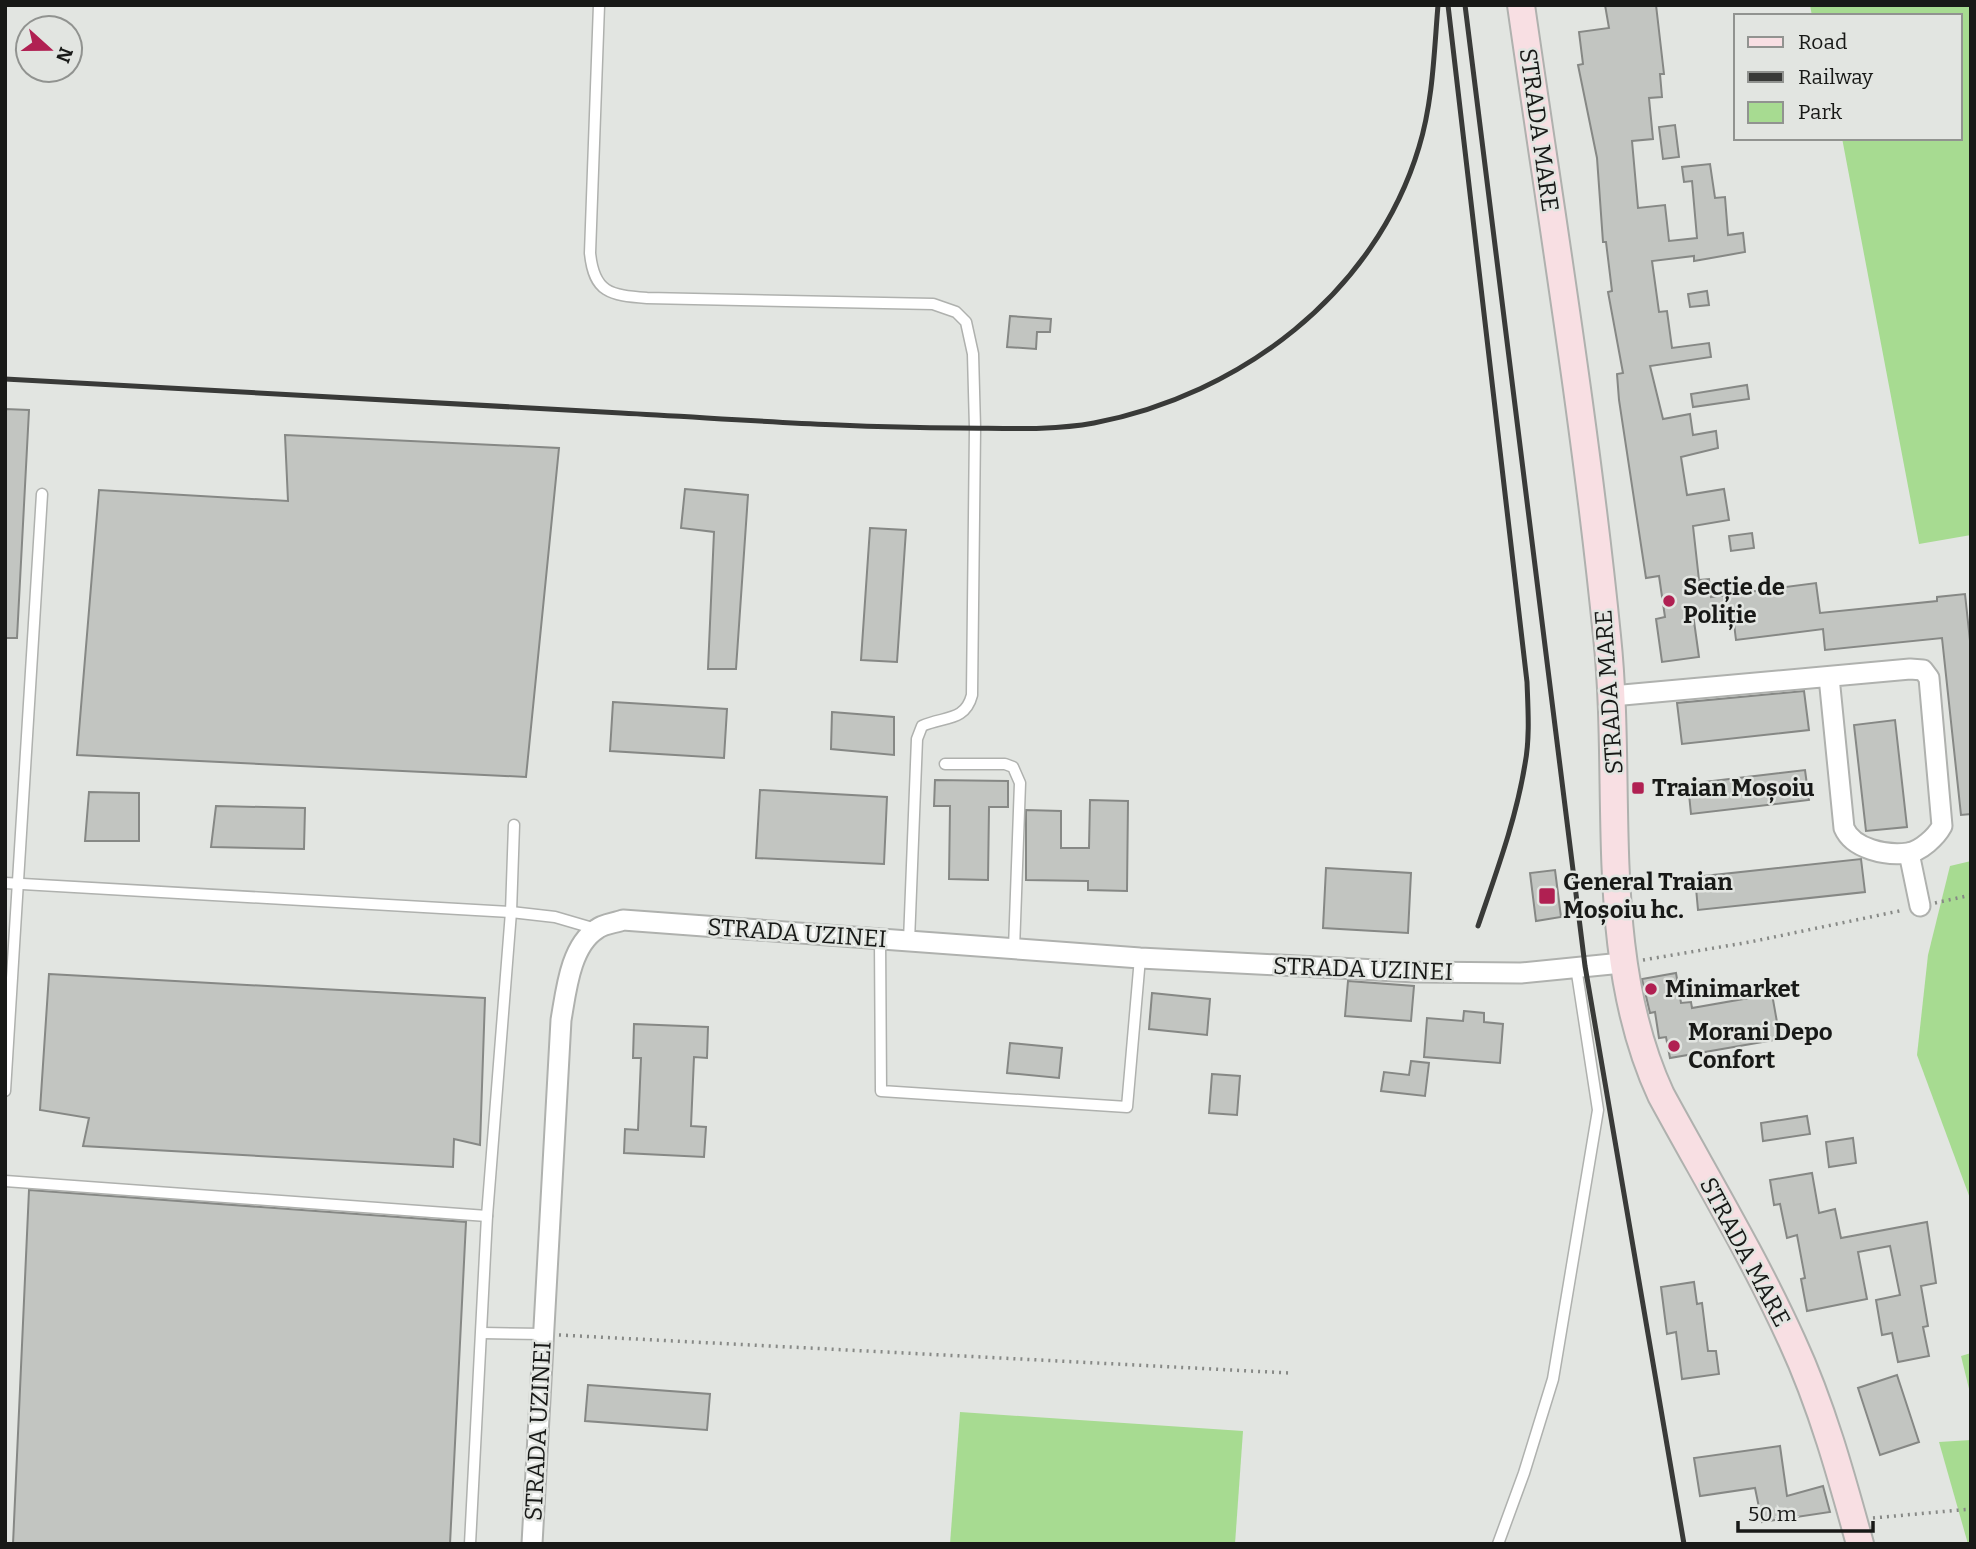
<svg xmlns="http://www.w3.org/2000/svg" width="1976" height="1549" viewBox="0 0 1976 1549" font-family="Bitter,serif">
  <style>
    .green { fill: #a7db91 }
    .building { fill: #c2c5c1; stroke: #868885; stroke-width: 2 }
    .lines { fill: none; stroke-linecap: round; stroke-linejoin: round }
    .lane-casing { stroke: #afb1ae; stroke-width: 13 }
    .street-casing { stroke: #afb1ae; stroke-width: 23 }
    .secondary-casing { stroke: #afb1ae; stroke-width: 30 }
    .path { stroke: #878986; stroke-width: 3.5; stroke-dasharray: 2 5; stroke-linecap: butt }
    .lane { stroke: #fff; stroke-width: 10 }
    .street { stroke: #fff; stroke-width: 19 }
    .secondary { stroke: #f8dfe3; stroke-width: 26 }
    .rail { stroke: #393a38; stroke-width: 5 }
    .poi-dot { fill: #b02052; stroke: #e2e5e1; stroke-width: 2.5 }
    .labels { text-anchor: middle; stroke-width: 5; stroke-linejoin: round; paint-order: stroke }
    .street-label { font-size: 24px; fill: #181917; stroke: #e2e5e1 }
    .poi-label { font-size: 24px; font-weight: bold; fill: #181917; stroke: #e2e5e1; text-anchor: start }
  </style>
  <rect width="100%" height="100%" fill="#e2e5e1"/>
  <g class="green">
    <polygon points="1810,5 1971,5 1971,535 1919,544 1842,138 1960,138 1960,16 1812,16"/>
    <polygon points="1971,861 1971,1201 1917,1055 1928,955 1950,866"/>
    <polygon points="1971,1353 1971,1397 1961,1356"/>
    <polygon points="960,1412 1243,1431 1235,1544 950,1544"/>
    <polygon points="1971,1440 1971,1544 1968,1544 1939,1442"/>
  </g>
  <g class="building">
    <polygon points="1605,5 1656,5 1664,74 1660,74 1662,97 1649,98 1653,139 1632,141 1638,208 1665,205 1669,241 1697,238 1692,181 1684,182 1682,167 1710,164 1715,198 1725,197 1728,235 1743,233 1745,252 1694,261 1694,256 1652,261 1659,312 1667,311 1672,348 1709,343 1711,357 1650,366 1663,419 1690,414 1693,435 1716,431 1718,448 1681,457 1687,495 1724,489 1729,520 1693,526 1699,580 1709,579 1711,597 1816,583 1820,613 1937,601 1937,597 1965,594 1971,650 1971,814 1961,815 1942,638 1825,650 1823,629 1736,640 1732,608 1693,614 1699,657 1662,662 1656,619 1665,617 1659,576 1646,578 1619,400 1617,374 1623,373 1608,292 1612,291 1606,242 1603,242 1597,158 1578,65 1583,64 1579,32 1609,28"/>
    <polygon points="1675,125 1679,157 1663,159 1659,127"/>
    <polygon points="1707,291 1709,305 1690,307 1688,294"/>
    <polygon points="1010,316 1051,319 1050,332 1037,332 1036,349 1007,347"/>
    <polygon points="1747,385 1749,399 1693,407 1691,394"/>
    <polygon points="5,409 29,410 17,638 5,638"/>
    <polygon points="285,435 559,448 526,777 77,755 99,490 288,501"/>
    <polygon points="685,489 748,495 736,669 708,669 714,532 681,528"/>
    <polygon points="870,528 906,530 897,662 861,660"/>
    <polygon points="1752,533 1754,548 1731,551 1729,536"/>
    <polygon points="1804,691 1809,730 1682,744 1677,703"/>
    <polygon points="613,702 727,709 724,758 610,751"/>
    <polygon points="832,712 894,717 894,755 831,749"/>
    <polygon points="1895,720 1907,827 1866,831 1854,725"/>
    <polygon points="1805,770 1809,800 1691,814 1688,784"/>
    <polygon points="935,780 1008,781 1008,807 989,807 988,880 949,879 950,806 934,806"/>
    <polygon points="760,790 887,797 884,864 756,858"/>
    <polygon points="89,792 139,793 139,841 85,841"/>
    <polygon points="1090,800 1128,801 1127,891 1088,890 1088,881 1026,880 1026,810 1061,811 1061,848 1089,848"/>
    <polygon points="216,806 305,808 304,849 211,847"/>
    <polygon points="1861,859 1865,892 1698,910 1695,877"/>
    <polygon points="1326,868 1411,873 1408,933 1323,928"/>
    <polygon points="1555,870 1561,917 1536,921 1530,873"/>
    <polygon points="1676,973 1681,1003 1691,1002 1692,1008 1772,994 1780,1039 1670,1058 1666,1037 1659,1038 1655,1012 1650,1013 1642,979"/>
    <polygon points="49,974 485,998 480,1145 454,1139 453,1167 83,1146 89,1118 40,1110"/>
    <polygon points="1348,981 1414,986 1411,1021 1345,1016"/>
    <polygon points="1152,993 1210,999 1207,1035 1149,1029"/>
    <polygon points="1464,1011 1484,1013 1484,1022 1503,1024 1500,1063 1424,1057 1427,1018 1463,1021"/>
    <polygon points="634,1024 708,1027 707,1058 694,1057 691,1126 706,1127 704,1157 624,1153 625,1129 638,1130 641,1058 633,1058"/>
    <polygon points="1010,1043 1062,1048 1059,1078 1007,1073"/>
    <polygon points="1411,1061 1429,1063 1425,1096 1381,1091 1384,1072 1409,1075"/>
    <polygon points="1212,1074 1240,1076 1237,1115 1209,1113"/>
    <polygon points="1807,1116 1810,1134 1763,1141 1761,1123"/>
    <polygon points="1853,1138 1856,1163 1829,1167 1826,1142"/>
    <polygon points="1812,1173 1819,1213 1835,1209 1841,1238 1927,1222 1936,1283 1921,1286 1928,1326 1923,1327 1929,1356 1898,1362 1892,1333 1882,1335 1876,1300 1900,1295 1890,1246 1858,1252 1867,1299 1807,1311 1801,1279 1805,1278 1797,1235 1787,1238 1780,1204 1774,1205 1770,1180"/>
    <polygon points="29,1190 466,1222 450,1544 13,1544"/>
    <polygon points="1694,1282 1697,1304 1702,1303 1708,1351 1716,1351 1719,1374 1682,1379 1676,1332 1667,1334 1661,1287"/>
    <polygon points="1897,1375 1919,1442 1880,1455 1858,1388"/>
    <polygon points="588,1385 710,1394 707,1430 585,1421"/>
    <polygon points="1780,1446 1787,1496 1823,1486 1830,1512 1762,1522 1755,1488 1700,1496 1694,1458"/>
  </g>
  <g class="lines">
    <g class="lane-casing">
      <g id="lane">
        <path d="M599 5 590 253C594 293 610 295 647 298L933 304 956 312 966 322 973 354 975 428 972 695C965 722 944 716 922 726L917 739 909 941"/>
        <polyline points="945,764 1005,764 1013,767 1020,783 1014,949"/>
        <polyline points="5,883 511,912 555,917 596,929"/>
        <polyline points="880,940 881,1091 1127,1107 1140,958"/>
        <polyline points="5,1091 42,494"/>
        <polyline points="5,1181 487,1216"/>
        <polyline points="482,1333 543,1334"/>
        <polyline points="470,1544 487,1216 511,912 514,825"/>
        <polyline points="1498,1544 1524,1473 1553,1379 1598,1110 1576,967"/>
      </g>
    </g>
    <g class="street-casing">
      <g id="street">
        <path d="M1612 696 1910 669 1923 670 1929 678 1942 826C1936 837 1921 851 1908 853 1886 856 1853 849 1844 828L1829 677"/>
        <polyline points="1909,853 1920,906"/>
        <path d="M532 1544 561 1020C566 992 570 946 597 929 603 924 615 923 623 920L1140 958 1416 972 1521 973 1622 963"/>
      </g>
    </g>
    <g class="secondary-casing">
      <path id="secondary" d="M1521 5C1551 215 1586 426 1607 636 1623 787 1596 955 1661 1095 1705 1176 1754 1257 1792 1341 1822 1406 1841 1475 1860 1544"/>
    </g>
    <g class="path">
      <polyline points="1935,903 1971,895"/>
      <polyline points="1643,960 1750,942 1904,910"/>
      <polyline points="559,1335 1289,1373"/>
      <polyline points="1873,1518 1971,1509"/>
    </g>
    <use href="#lane" class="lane"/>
    <use href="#street" class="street"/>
    <use href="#secondary" class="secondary"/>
    <g class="rail">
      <path d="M1448 5 1527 682C1528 709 1530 738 1525 764 1516 820 1496 873 1478 926"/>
      <polyline points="1465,5 1585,966 1684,1544"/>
      <path d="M5 379C211 391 416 402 621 413 734 419 846 428 959 428 1004 428 1050 431 1094 423 1240 395 1375 294 1419 147 1433 101 1434 53 1438 5"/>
    </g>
  </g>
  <g class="poi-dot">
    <circle cx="1669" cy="601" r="7"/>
    <rect x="1631" y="781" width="14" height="14" rx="3.5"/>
    <rect x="1538" y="887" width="18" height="18" rx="3.5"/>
    <circle cx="1651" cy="989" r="7"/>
    <circle cx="1674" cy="1046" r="7"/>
  </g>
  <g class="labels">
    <g class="street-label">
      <text transform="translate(1539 130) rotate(82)" y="8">STRADA MARE</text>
      <text transform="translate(1609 692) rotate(-94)" y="8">STRADA MARE</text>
      <text transform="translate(797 933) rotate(4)" y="8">STRADA UZINEI</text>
      <text transform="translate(1363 969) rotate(2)" y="8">STRADA UZINEI</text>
      <text transform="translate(1745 1252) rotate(62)" y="8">STRADA MARE</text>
      <text transform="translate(538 1431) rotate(-87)" y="8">STRADA UZINEI</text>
    </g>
    <g class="poi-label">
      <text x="1683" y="595">Secție de<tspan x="1683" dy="28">Poliție</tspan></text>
      <text x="1652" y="796">Traian Moșoiu</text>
      <text x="1563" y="890">General Traian<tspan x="1563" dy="28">Moșoiu hc.</tspan></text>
      <text x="1665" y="997">Minimarket</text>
      <text x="1688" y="1040">Morani Depo<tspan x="1688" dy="28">Confort</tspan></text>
    </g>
  </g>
  <rect width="1976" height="1549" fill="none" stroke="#181917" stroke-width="14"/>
  <rect x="1734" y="14" width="228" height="126" fill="#e2e5e1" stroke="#919390" stroke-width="2"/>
  <rect x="1748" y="37" width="35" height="10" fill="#f8dfe3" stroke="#919390" stroke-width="2"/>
  <text x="1798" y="49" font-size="21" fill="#181917">Road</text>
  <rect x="1748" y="72" width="35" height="10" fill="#393a38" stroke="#919390" stroke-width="2"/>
  <text x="1798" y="84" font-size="21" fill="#181917">Railway</text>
  <rect x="1748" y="102" width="35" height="21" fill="#a7db91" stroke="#919390" stroke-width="2"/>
  <text x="1798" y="119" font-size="21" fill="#181917">Park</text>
  <g transform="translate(49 49) rotate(111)"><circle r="33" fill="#e2e5e1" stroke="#919390" stroke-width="2"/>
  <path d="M0-5L12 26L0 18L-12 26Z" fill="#b02052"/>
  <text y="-10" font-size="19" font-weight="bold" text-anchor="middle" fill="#181917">N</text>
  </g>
  <path d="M1738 1521v10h135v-10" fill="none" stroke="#181917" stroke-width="3.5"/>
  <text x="1748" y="1521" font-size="21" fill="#181917" stroke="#e2e5e1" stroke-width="5" paint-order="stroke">50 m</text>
</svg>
